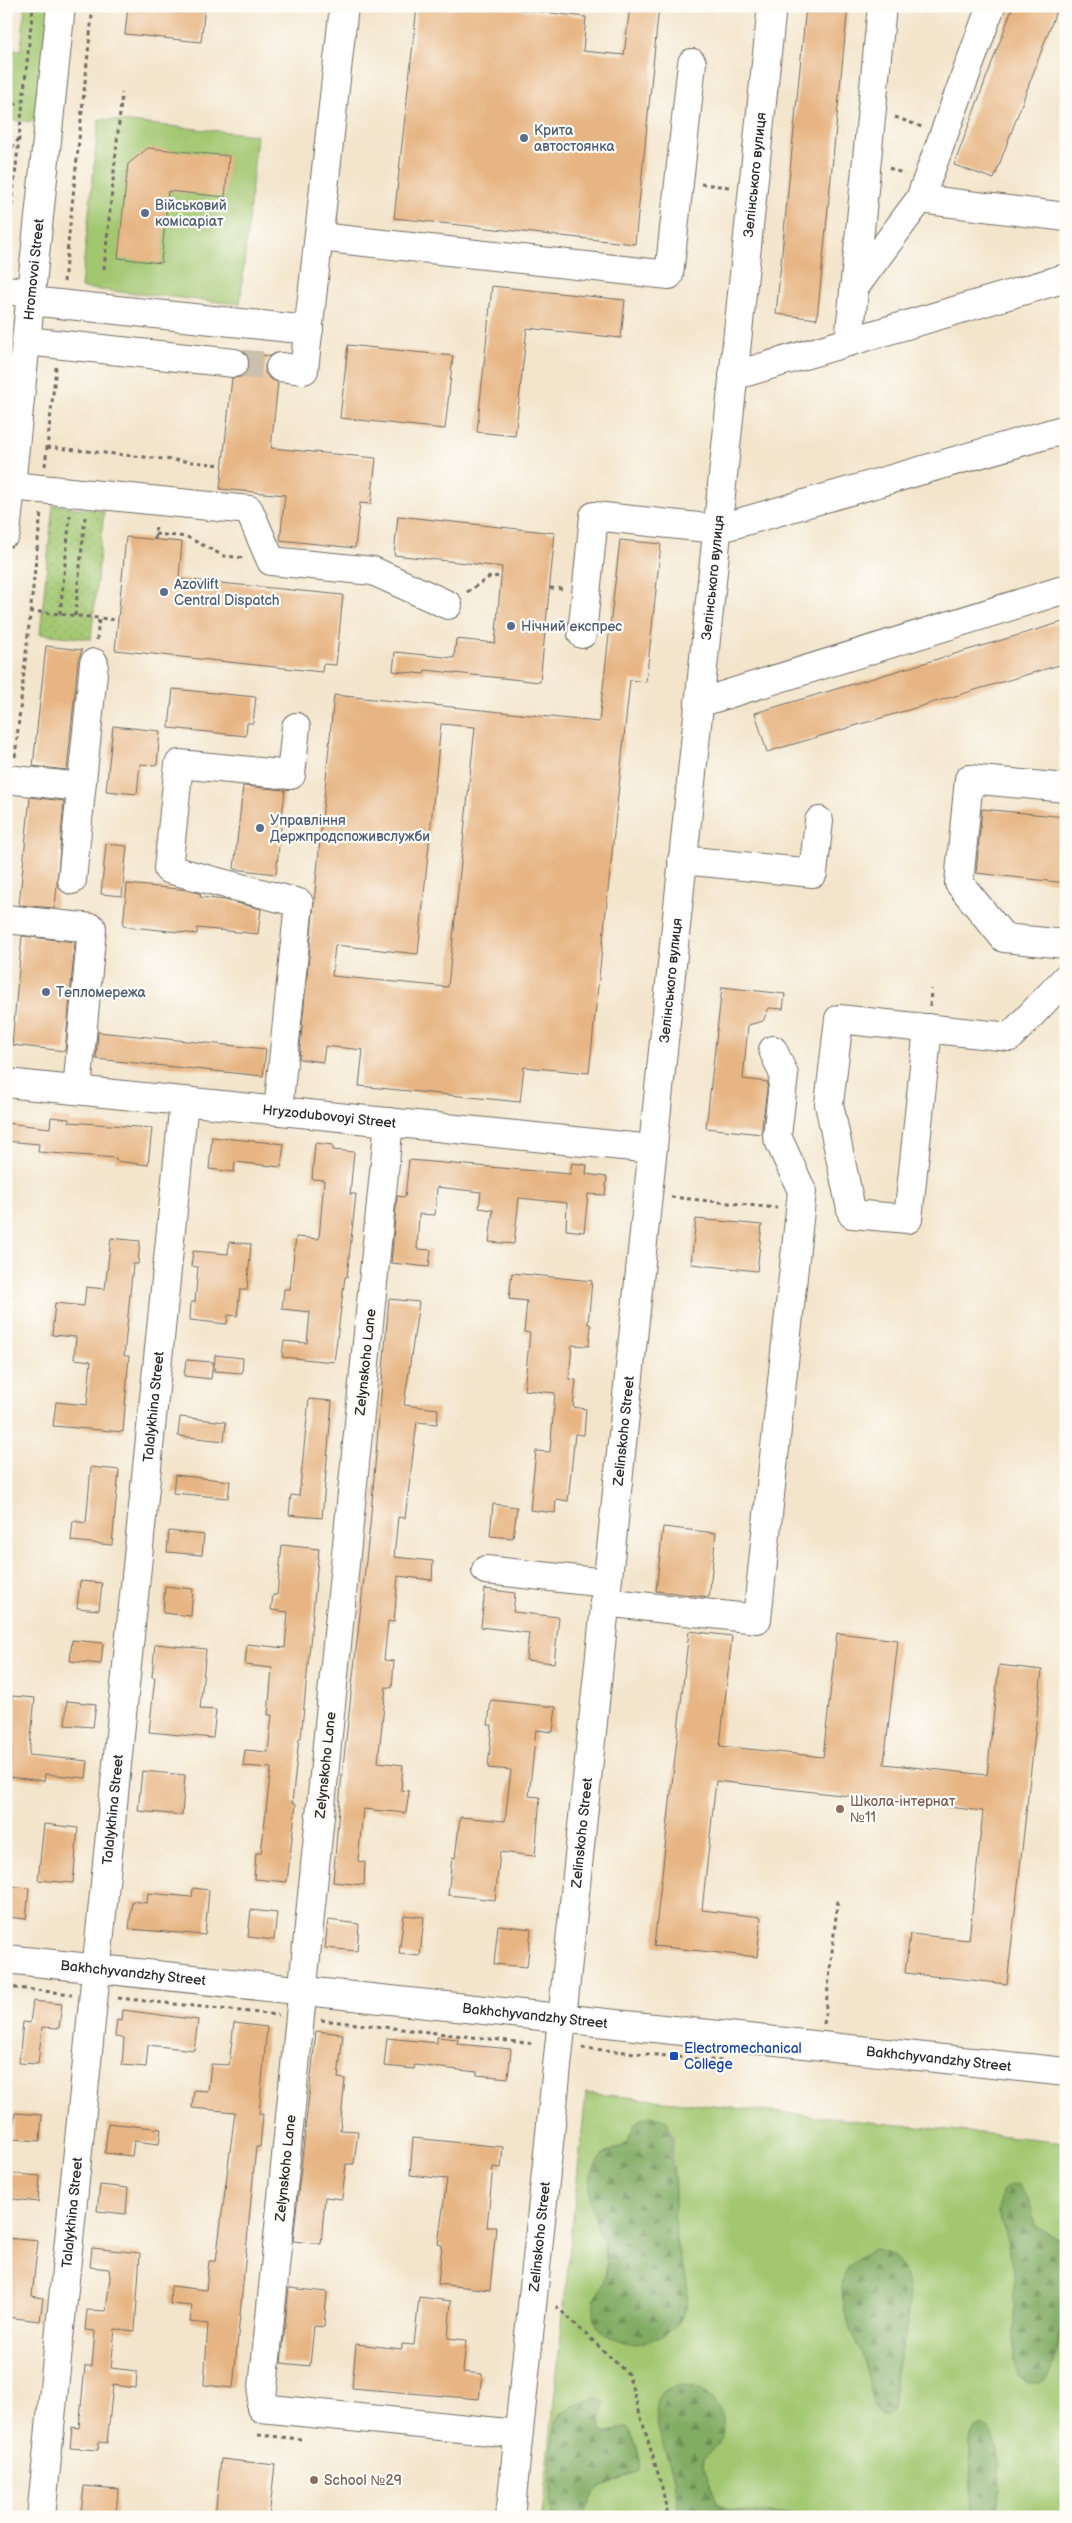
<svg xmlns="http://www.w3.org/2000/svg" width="1072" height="2523" viewBox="0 0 1072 2523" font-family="'Balsamiq Sans',sans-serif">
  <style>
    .green { fill: #a3c771; stroke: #67794e; fill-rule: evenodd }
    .forest { fill: url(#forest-firs); stroke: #566c47 }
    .park { fill: url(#park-dots); stroke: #67794e }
    .building { fill: #e7b583; fill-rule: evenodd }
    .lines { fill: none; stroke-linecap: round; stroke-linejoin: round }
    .minor-tunnel { stroke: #cbc0ac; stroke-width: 28; stroke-dasharray: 28 14; stroke-linecap: butt }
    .minor-casing { stroke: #716c63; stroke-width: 30 }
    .path { stroke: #716c63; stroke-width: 3; stroke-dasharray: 4 4; stroke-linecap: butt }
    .minor { stroke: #fff; stroke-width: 28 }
    .service-dot { fill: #5c6f8a; stroke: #fdfcf7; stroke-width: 2 }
    .education-dot { fill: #8d6e63; stroke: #fdfcf7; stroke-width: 2 }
    .transit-dot { fill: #1a4fb4; stroke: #fdfcf7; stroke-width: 2 }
    .labels { text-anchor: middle; stroke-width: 4.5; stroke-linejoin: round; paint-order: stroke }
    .service-label { font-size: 14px; fill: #4e5e75; stroke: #fdfcf7; text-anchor: start }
    .street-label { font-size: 14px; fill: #2b2b2b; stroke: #fdfcf7 }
    .education-label { font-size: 14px; fill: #785e54; stroke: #fdfcf7; text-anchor: start }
    .transit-label { font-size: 14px; fill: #164399; stroke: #fdfcf7; text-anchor: start }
  </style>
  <defs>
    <pattern id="forest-firs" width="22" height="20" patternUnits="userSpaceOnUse" patternTransform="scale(1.25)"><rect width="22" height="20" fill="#82ac63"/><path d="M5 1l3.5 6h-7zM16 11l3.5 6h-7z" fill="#6b8c52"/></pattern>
    <pattern id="park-dots" width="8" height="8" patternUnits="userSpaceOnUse" patternTransform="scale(1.25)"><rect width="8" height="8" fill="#a3c771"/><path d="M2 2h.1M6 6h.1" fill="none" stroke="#8cab62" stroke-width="1.8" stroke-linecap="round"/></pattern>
  </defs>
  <rect width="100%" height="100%" fill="#fdfcf7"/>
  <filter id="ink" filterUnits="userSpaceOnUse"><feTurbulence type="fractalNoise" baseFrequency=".02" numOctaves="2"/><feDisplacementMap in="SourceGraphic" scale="10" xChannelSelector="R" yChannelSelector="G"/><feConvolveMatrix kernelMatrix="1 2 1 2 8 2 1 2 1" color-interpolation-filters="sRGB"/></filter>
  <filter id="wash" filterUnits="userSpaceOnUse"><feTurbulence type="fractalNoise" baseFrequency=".0096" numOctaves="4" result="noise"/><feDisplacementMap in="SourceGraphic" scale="20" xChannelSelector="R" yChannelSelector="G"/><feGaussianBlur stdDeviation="1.12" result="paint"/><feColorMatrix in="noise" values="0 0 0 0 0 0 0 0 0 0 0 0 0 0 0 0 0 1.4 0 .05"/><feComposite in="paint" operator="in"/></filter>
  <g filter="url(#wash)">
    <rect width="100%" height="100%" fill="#f3e5cc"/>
    <g class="green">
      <polygon points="25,6 52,6 40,122 6,120 6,49 21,50"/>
      <polygon points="99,119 257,135 240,304 81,288"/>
      <path d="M586 2093 1066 2142V2243L1035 2226 1029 2199 999 2211 1014 2269 1015 2292 1054 2364 1066 2313V2517H998L999 2466 995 2439 970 2437 972 2517H802L799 2515 729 2510 717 2502 711 2491 703 2471 704 2458 714 2449 656 2411 673 2475 681 2517H582C586 2509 589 2497 595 2491 606 2480 626 2479 639 2471 642 2451 632 2441 620 2428L609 2433 603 2432C597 2422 600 2416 604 2406L564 2412 559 2416 554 2444 553 2517H542ZM637 2122 674 2136C671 2156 675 2174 675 2194 675 2210 673 2225 676 2241 681 2268 690 2279 686 2309L594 2300 603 2285 607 2266 604 2246 596 2224 602 2155 626 2144ZM844 2309 900 2353 895 2378 893 2410H875L866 2368Z"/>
    </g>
    <g class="forest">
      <path d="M651 2115 667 2121C674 2137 672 2138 671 2154 671 2167 675 2182 675 2195 675 2211 673 2225 676 2241 680 2264 692 2283 686 2307 677 2343 619 2357 597 2325 583 2304 608 2287 607 2265 607 2229 572 2191 601 2157 607 2150 618 2150 625 2144 631 2139 631 2127 638 2121 641 2119 647 2117 651 2115Z"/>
      <polygon points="1010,2185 1019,2185 1029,2199 1035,2226 1066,2243 1066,2313 1049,2376 1040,2383 1028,2383 1018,2375 1014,2362 1014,2269 999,2211 1002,2191"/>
      <path d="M874 2250C879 2251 885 2252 889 2254 897 2257 902 2267 905 2275 917 2311 900 2342 895 2378 893 2390 897 2405 888 2415H881C869 2404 870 2384 866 2369 855 2331 814 2270 874 2250Z"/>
      <path d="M682 2385C687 2386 693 2386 698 2388 715 2396 732 2425 720 2442 715 2450 705 2454 702 2463L717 2502 729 2510 799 2515 802 2517H681C677 2503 676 2489 673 2475 668 2456 650 2419 657 2400 662 2389 672 2387 682 2385Z"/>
      <path d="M596 2397 604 2401C605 2414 595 2420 603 2432 612 2433 618 2428 627 2428 636 2439 641 2456 639 2471L602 2486 594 2492 582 2517H553C547 2505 551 2427 558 2417 565 2407 585 2402 596 2397Z"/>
      <polygon points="981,2426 990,2429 995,2439 999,2466 998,2517 972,2517 970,2437 975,2428"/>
    </g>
    <polygon class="park" points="53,505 104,511 91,639 40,634"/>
    <g id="blocks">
      <g class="building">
        <polygon points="128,6 205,6 201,42 125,34"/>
        <polygon points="417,6 488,6 586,17 583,51 624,55 630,6 659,6 635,244 394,218"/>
        <polygon points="806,6 848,6 817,319 776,314"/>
        <polygon points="1013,6 1058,6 994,179 954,165"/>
        <polygon points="148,148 229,156 225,197 168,191 161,263 118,258 128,164"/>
        <polygon points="492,286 625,300 621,338 527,328 515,436 477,432"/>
        <polygon points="348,345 453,356 445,429 340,418"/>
        <polygon points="245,353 270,356 265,365 265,373 270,379 278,382 271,448 376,458 371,504 360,503 355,548 280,540 285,495 220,489 232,378 241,377 247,372 250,364"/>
        <polygon points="398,516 555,533 540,682 425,670 424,674 393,671 395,652 454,658 456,639 495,643 502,567 394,555"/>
        <polygon points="126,537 182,542 179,579 343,595 336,665 323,664 322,672 115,650"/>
        <path d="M620 540 661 544 646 682 630 680 589 1073 524 1067 520 1102 359 1086 363 1050 325 1046 323 1062 299 1059 334 695 599 722ZM441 724 475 727 448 987 332 976 335 945 418 954Z"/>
        <polygon points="1066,621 1066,663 767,752 755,713"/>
        <polygon points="46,646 82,650 78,661 67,770 33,766"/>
        <polygon points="173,689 256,697 253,723 247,723 246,736 169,728"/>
        <polygon points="113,726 160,731 157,765 140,764 137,794 106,791"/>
        <polygon points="243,786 285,790 276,874 234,869"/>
        <polygon points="30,797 64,801 55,908 19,905"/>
        <polygon points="982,809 1066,817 1066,883 976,873"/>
        <polygon points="106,844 127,846 122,896 101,894"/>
        <polygon points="127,884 188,890 201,894 200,897 224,900 261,909 258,934 197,928 197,934 123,926"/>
        <polygon points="22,936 75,942 65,1051 12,1045"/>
        <polygon points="722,987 785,994 783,1009 769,1008 763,1021 748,1025 743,1079 768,1082 761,1134 706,1128"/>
        <polygon points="98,1032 266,1049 263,1076 96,1059"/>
        <polygon points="51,1117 69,1119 69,1122 152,1128 148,1165 116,1161 116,1158 38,1152 39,1144 6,1141 6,1123 50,1128"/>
        <polygon points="212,1137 284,1144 281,1167 235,1162 234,1172 209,1169"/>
        <polygon points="315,1143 333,1145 333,1150 354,1152 350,1194 356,1194 347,1277 345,1277 334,1362 282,1357 284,1341 307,1343 310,1312 282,1309 284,1289 290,1289 296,1237 319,1239 324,1180 312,1179"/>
        <polygon points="409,1160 570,1174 572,1163 587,1165 586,1174 607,1177 605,1195 588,1194 584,1232 566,1230 567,1203 519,1198 514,1244 489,1242 493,1210 479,1208 481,1192 437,1187 435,1215 419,1214 417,1249 431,1250 429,1267 391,1263 397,1196 405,1197"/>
        <polygon points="696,1219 762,1225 757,1271 691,1264"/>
        <polygon points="111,1238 140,1241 138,1264 133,1264 124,1356 129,1356 123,1432 53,1426 56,1402 87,1405 91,1361 74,1359 76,1337 52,1335 55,1303 84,1306 86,1287 105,1289"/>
        <polygon points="229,1242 251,1244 247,1290 240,1290 237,1316 228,1315 227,1324 190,1320 191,1302 195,1302 198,1267 191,1266 193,1251 228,1254"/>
        <polygon points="512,1273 592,1281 588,1324 591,1325 589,1346 572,1345 569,1379 576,1380 573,1407 586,1409 584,1435 575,1434 568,1501 556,1499 555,1513 530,1510 536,1451 550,1452 555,1393 524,1390 530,1333 524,1332 527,1301 509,1299"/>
        <polygon points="389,1299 419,1302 404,1405 438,1409 437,1424 417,1422 405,1518 398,1517 394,1557 433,1561 432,1580 398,1576 394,1622 388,1621 384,1660 394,1661 392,1688 386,1687 378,1762 403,1765 401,1790 409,1791 406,1813 363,1809 358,1861 365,1862 364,1885 333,1882 341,1784 370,1525"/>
        <polygon points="215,1355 243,1358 242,1373 214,1371"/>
        <polygon points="186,1360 213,1362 211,1379 184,1376"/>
        <polygon points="309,1399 332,1401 322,1518 289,1515 291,1495 299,1496"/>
        <polygon points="180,1417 226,1422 224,1441 178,1436"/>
        <polygon points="91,1467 119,1470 112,1545 71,1541 73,1521 86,1523"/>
        <polygon points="175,1475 230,1481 228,1498 173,1493"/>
        <polygon points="493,1504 517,1507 513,1538 490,1536"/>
        <polygon points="663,1527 716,1533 709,1597 656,1591"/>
        <polygon points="169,1531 204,1535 202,1555 167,1552"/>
        <polygon points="282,1545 319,1549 301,1738 299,1738 292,1803 296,1804 287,1882 254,1879 256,1853 261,1853 271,1768 243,1766 245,1750 268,1752 272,1715 268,1715 272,1668 245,1665 247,1644 285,1648 288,1612 271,1610 273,1595 277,1595"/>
        <polygon points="80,1581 102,1583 99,1610 77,1608"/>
        <polygon points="165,1586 193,1589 191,1616 163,1613"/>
        <polygon points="485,1589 515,1593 513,1612 559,1617 554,1663 526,1660 529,1633 481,1627"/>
        <polygon points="689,1631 732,1636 720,1746 823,1757 837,1633 898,1640 884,1764 987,1775 999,1665 1042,1670 1007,1984 905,1973 910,1934 969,1940 983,1811 716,1781 702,1910 761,1917 757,1957 654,1946"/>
        <polygon points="72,1640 103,1643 101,1664 70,1661"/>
        <polygon points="155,1644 206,1649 200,1709 216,1710 213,1738 149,1732 155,1677 152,1677"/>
        <polygon points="12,1696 35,1698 29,1755 88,1761 86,1778 45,1774 44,1781 9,1777 14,1726 9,1726"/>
        <polygon points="491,1700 556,1707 553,1732 536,1730 529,1796 540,1797 535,1856 500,1852 495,1900 448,1895 452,1858 455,1858 460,1817 505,1821 511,1770 488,1768 492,1725 488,1725"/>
        <polygon points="67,1701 96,1704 93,1727 65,1725"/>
        <polygon points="142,1771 185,1775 182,1815 138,1811"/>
        <polygon points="44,1824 78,1828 73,1883 38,1880"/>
        <polygon points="6,1886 29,1888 26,1919 6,1917"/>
        <polygon points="193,1888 209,1890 205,1935 129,1929 132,1901 147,1903 148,1893 192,1897"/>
        <polygon points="251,1910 277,1913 274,1940 248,1937"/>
        <polygon points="404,1915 424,1917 420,1956 399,1954"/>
        <polygon points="328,1920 359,1924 357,1951 325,1948"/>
        <polygon points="498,1925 531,1929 527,1967 494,1964"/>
        <polygon points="33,2001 62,2004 59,2028 42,2027 38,2064 19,2063 23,2022 30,2023"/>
        <polygon points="123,2010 198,2020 194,2050 148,2045 146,2067 122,2065 124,2038 115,2037 117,2020 122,2021"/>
        <polygon points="234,2023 267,2027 259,2114 263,2114 260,2147 256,2147 233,2388 204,2385 208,2324 190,2322 192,2306 170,2304 171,2286 206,2290 209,2261 216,2261 235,2112 192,2108 194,2090 208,2091 211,2064 229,2065"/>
        <polygon points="316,2031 343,2034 338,2078 345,2079 340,2130 358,2131 354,2164 346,2164 342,2199 325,2197 321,2244 293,2241"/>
        <polygon points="437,2037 458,2039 457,2044 511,2049 508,2078 477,2075 477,2072 415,2065 414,2069 384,2066 387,2038 437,2043"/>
        <polygon points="15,2113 42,2115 40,2141 12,2139"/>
        <polygon points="108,2123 161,2129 159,2144 134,2141 132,2156 105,2153"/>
        <polygon points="413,2138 503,2147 501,2168 493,2167 487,2227 496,2227 490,2290 438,2284 442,2245 438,2244 447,2179 410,2175"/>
        <polygon points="6,2173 40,2176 38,2202 6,2198"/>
        <polygon points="100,2185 128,2188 126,2214 97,2211"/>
        <polygon points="6,2238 38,2241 32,2296 43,2298 40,2321 6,2317"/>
        <polygon points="92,2248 140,2253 135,2331 115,2329 111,2368 137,2371 136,2388 113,2385 107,2443 99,2442 98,2450 70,2448 72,2427 79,2428 85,2366 92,2366 95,2331 85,2330 87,2310 106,2311 110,2277 109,2269 90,2267"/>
        <polygon points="289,2288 327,2292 324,2327 314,2326 310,2366 281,2363"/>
        <polygon points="419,2297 451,2301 448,2338 466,2340 463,2372 482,2374 479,2399 352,2388 356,2344 402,2349 402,2344 414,2345"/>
        <polygon points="221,2459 275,2465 269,2517 215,2517"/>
        <polygon points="84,2486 118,2489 116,2517 81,2514"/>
      </g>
    </g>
  </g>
  <g filter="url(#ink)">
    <use href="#blocks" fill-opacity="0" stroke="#716c63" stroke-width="1"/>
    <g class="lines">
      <polyline class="minor-tunnel" points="234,363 280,367"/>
      <g class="minor-casing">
        <g id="minor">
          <polyline points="920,199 1066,217"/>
          <polyline points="319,237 669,275 692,63"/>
          <polyline points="854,288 920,199 991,6"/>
          <polyline points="6,290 31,293"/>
          <polyline points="30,301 309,330"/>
          <polyline points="26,341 234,363"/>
          <polyline points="849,342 882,6"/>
          <polyline points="280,367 304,370 344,6"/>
          <polyline points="733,376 1066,278"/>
          <polyline points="11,486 249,510 271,561 373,571 448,605"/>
          <path id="s1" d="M6 533 61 6"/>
          <polyline points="582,634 594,516 717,529 1066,429"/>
          <polyline points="699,703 1066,589"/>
          <polyline points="6,779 81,787"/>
          <polyline points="1066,788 969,779 959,883 1004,938 1066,944"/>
          <polyline points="682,860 813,873 819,821"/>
          <polyline points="72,880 94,663"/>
          <polyline points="6,919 92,928 77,1090"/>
          <polyline points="928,1028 908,1219 852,1214 829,1104 839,1019 1010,1037 1066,978"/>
          <path id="s2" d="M6 1083 652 1149"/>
          <polyline points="278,1111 299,903 168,869 179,764 291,775 296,727"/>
          <polyline points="389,1122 261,2408 518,2434"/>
          <polyline points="486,1570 606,1583"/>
          <polyline points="604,1602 757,1619 802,1191 777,1136 784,1075 773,1050"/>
          <path id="s3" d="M6 1959 1066 2072"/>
          <path id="s4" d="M41 2517 184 1101"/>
          <path id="s5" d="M510 2517 772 6"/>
        </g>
      </g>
      <g class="path">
        <polyline points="6,107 22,102"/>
        <polyline points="895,117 922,127"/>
        <polyline points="6,154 19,139"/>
        <polyline points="889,168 904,174"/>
        <polyline points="701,184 729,187"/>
        <polyline points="6,261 33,6"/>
        <polyline points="104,269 122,93"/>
        <polyline points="64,282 93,6"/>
        <polyline points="47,447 222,465"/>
        <polyline points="45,466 56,367"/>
        <polyline points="155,534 187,537 224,556 245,558"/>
        <polyline points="155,539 156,523"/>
        <polyline points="550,588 563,589"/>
        <polyline points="467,592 491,576 501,577"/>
        <polyline points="30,611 118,620"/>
        <polyline points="60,614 70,515"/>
        <polyline points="75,616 85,517"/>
        <polyline points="97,640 99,618"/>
        <polyline points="15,757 41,512"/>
        <polyline points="6,842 10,803"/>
        <polyline points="930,1006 931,989"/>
        <polyline points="671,1197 777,1208"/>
        <polyline points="6,1987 72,1994"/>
        <polyline points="118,1998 278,2015"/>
        <polyline points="321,2020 535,2044"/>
        <polyline points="824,2024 838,1898"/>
        <polyline points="582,2048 732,2062"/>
        <polyline points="556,2306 628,2374 662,2487 668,2517"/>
        <polyline points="258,2435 301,2439"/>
      </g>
      <use href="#minor" class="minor"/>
    </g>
  </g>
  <g class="service-dot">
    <circle cx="524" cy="138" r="5"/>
    <circle cx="145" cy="213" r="5"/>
    <circle cx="164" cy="592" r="5"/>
    <circle cx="511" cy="626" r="5"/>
    <circle cx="260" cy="828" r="5"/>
    <circle cx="46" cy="992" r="5"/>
  </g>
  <g class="education-dot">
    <circle cx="840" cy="1809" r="5"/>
    <circle cx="314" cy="2480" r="5"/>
  </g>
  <rect class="transit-dot" x="669" y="2051" width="10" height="10" rx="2.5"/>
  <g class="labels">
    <g class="service-label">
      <text x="534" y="135">Крита<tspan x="534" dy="16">автостоянка</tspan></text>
      <text x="155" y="210">Військовий<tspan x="155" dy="16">комісаріат</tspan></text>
      <text x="174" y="589">Azovlift<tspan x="174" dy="16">Central Dispatch</tspan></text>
      <text x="521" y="631">Нічний експрес</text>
      <text x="270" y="825">Управління<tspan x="270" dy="16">Держпродспоживслужби</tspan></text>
      <text x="56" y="997">Тепломережа</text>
    </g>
    <g class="street-label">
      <text dy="5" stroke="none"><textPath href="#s5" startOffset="2355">Зелінського вулиця</textPath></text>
      <text dy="5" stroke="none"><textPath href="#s1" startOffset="265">Hromovoi Street</textPath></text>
      <text dy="5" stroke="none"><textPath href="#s5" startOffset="1950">Зелінського вулиця</textPath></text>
      <text dy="5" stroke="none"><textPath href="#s5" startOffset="1545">Зелінського вулиця</textPath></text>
      <text dy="5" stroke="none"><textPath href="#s2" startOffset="325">Hryzodubovoyi Street</textPath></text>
      <text transform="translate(365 1362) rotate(-84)" y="5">Zelynskoho Lane</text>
      <text dy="5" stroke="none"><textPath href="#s4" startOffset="1116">Talalykhina Street</textPath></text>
      <text dy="5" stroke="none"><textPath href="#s5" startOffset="1092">Zelinskoho Street</textPath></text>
      <text transform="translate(325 1765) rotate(-84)" y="5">Zelynskoho Lane</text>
      <text dy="5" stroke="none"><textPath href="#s4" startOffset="711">Talalykhina Street</textPath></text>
      <text dy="5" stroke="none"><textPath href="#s5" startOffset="688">Zelinskoho Street</textPath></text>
      <text dy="5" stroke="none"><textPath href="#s3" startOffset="128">Bakhchyvandzhy Street</textPath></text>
      <text dy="5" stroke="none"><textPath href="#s3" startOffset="532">Bakhchyvandzhy Street</textPath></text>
      <text dy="5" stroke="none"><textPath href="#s3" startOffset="938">Bakhchyvandzhy Street</textPath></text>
      <text transform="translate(285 2168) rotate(-84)" y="5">Zelynskoho Lane</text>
      <text dy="5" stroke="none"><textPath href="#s4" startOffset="306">Talalykhina Street</textPath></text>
      <text dy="5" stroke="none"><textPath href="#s5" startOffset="282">Zelinskoho Street</textPath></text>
    </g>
    <g class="education-label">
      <text x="850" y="1806">Школа-інтернат<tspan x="850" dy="16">№11</tspan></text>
      <text x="324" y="2485">School №29</text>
    </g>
    <g class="transit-label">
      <text x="684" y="2053">Electromechanical<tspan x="684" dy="16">College</tspan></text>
    </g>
  </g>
  <rect width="1072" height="2523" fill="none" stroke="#fdfcf7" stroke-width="25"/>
</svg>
